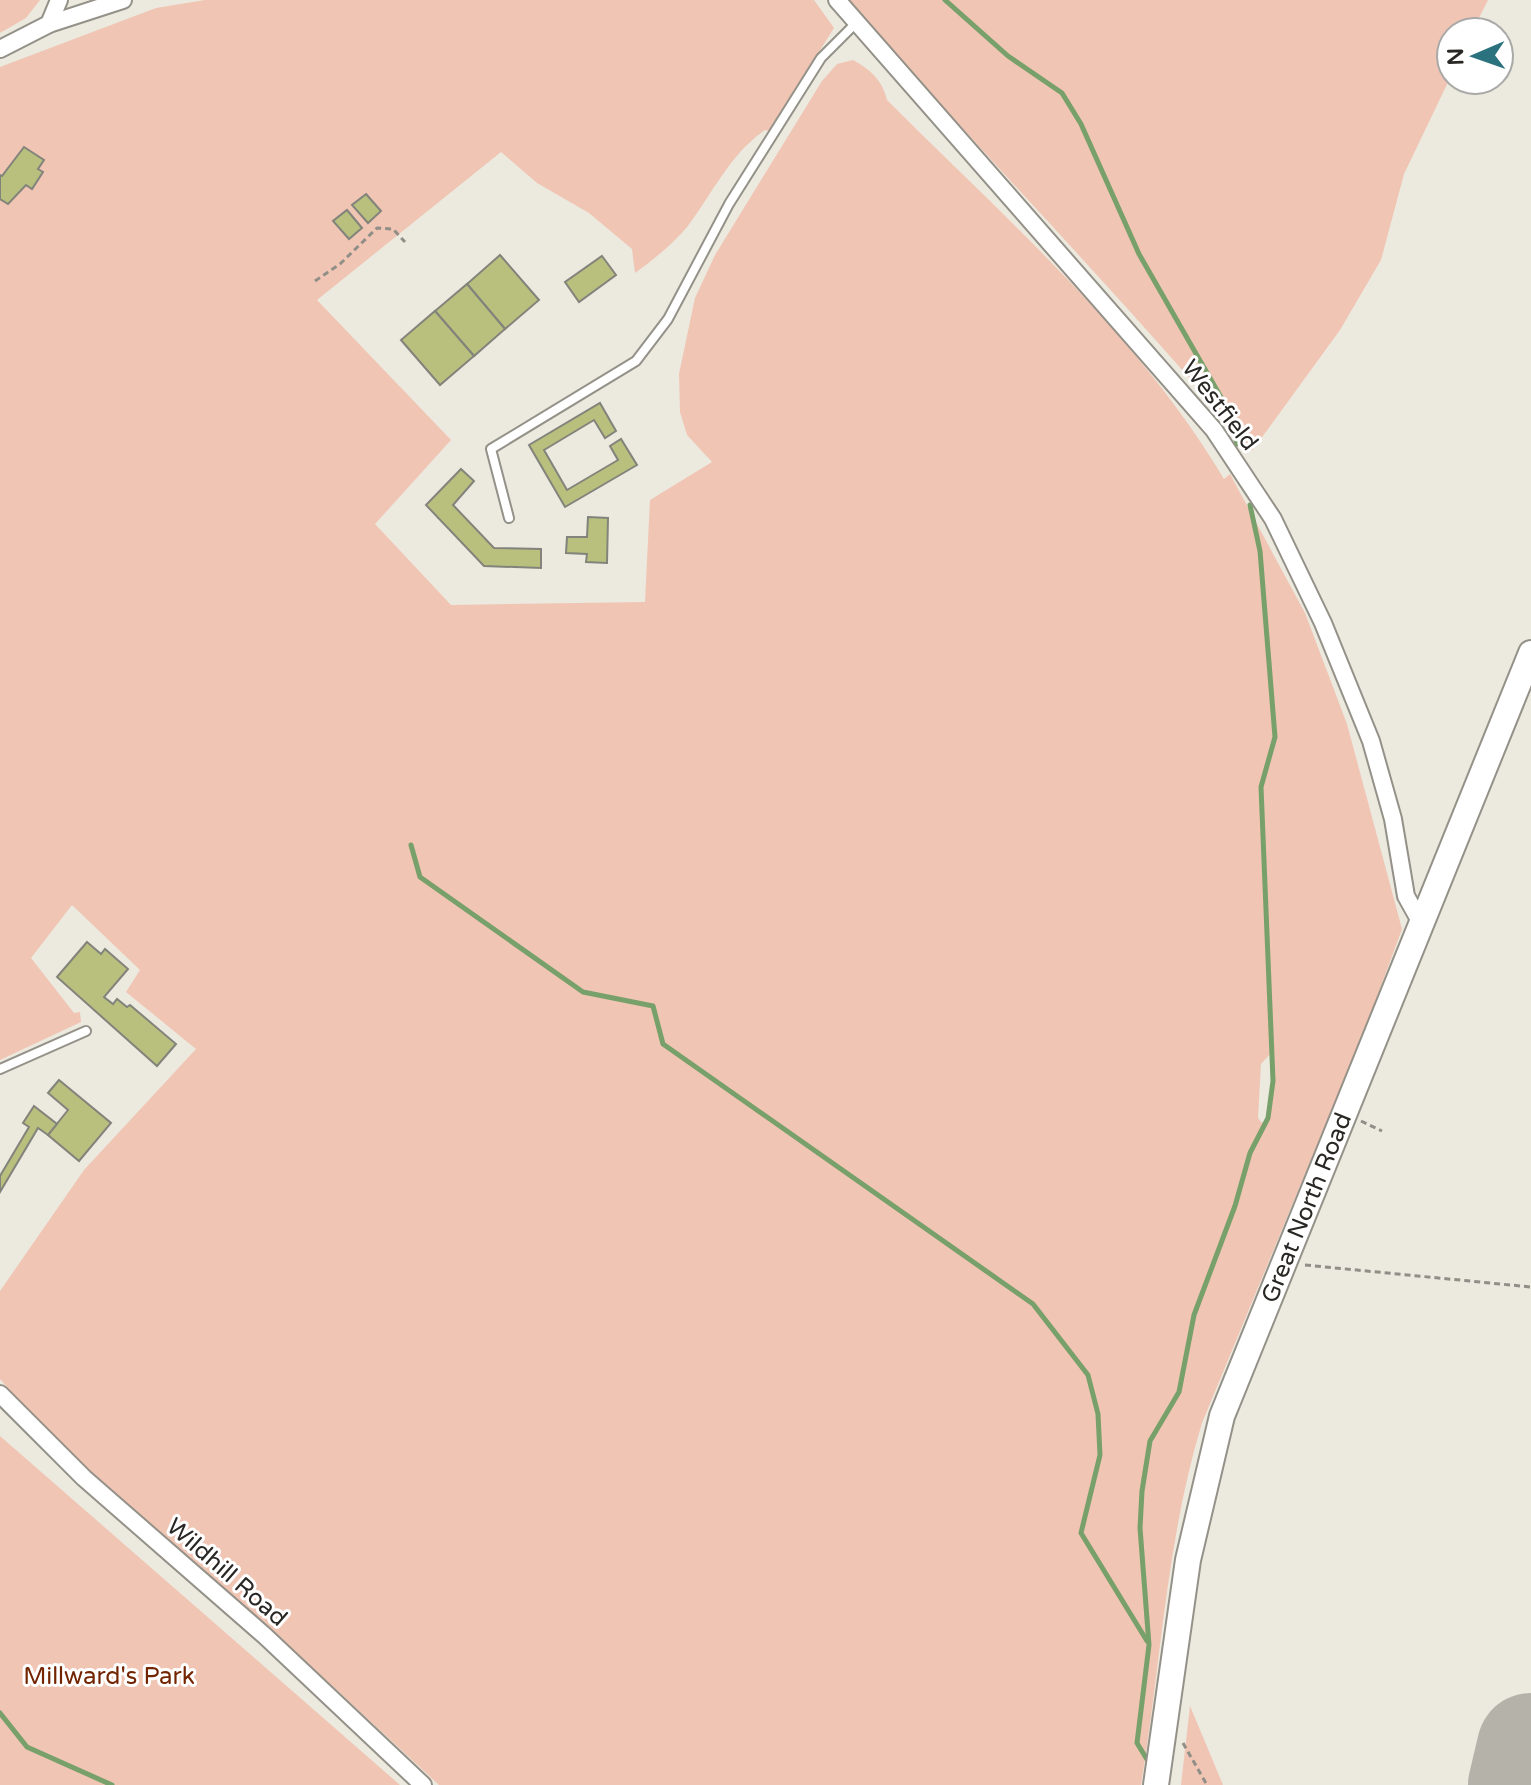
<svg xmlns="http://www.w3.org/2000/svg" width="1531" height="1785" viewBox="0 0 1531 1785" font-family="'Varela Round',sans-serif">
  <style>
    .green { fill: #f0c5b4; fill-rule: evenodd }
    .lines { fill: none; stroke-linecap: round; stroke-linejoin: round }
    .stream { stroke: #78a06a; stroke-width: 5 }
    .runway { stroke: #b5b2aa; stroke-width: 108 }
    .building { fill: #b9c07e; stroke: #82847b; stroke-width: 2 }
    .service-casing { stroke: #949189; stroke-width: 12 }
    .minor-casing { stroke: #949189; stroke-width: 20 }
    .primary-casing { stroke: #949189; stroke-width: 28 }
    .path { stroke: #908e87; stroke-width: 3; stroke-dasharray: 6 4; stroke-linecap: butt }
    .service { stroke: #fff; stroke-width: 8 }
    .minor { stroke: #fff; stroke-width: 16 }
    .primary { stroke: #fff; stroke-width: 24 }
    .labels { text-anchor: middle; stroke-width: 6; stroke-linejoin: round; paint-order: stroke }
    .street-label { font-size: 24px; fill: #292724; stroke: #fff }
    .park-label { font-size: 24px; fill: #722500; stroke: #fff }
  </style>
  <rect width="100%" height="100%" fill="#ece9df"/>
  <g class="green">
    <polygon points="0,0 40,0 26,18 0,33"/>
    <path d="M205 0H814L834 28 769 131 765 130C729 155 713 193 687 227 672 245 654 259 635 273L632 249 589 213 537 183 501 152 317 300 451 440 375 524 451 605 645 602 650 500 712 462 687 435 680 412 679 374 695 298 715 255 822 81 837 64 853 60C870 69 883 81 887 100 1006 219 1137 333 1224 479L1230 474 1305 613 1347 724 1402 929 1367 1024 1202 1423C1166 1541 1161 1664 1141 1785H439L274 1632 45 1431 0 1379V1291L84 1170 196 1049 126 992 140 970 72 905 31 958 74 1013 80 1012 81 1022 0 1060V67L156 8ZM1273 1051 1274 1091 1265 1123 1261 1122 1258 1118 1261 1064Z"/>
    <path d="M849 0H1488L1472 32H1451V76L1404 174 1381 260 1340 330 1252 451C1122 296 980 153 849 0Z"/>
    <polygon points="0,1436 400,1785 0,1785"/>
    <polygon points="1190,1706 1223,1785 1181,1785"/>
  </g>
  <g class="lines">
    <g class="stream">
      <polyline points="945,0 1008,56 1062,93 1081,124 1139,254 1230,413 1237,444"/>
      <polyline points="411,845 420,877 583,992 653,1006 663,1044 1033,1304 1088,1375 1098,1414 1100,1455 1081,1533 1147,1641"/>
      <polyline points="0,1713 27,1747 112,1785"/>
      <polyline points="1151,1766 1137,1743 1149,1645 1140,1528 1142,1491 1150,1441 1179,1392 1194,1315 1235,1206 1250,1153 1268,1118 1273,1081 1261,787 1275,737 1260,551 1250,505"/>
    </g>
    <polyline class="runway" points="1522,1785 1531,1747"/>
  </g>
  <g class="building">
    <polygon points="24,147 44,160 38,169 43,172 32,189 26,185 8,204 0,199 0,175 2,176"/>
    <polygon points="366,194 381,211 368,223 352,205"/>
    <polygon points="347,210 362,228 349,239 333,221"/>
    <polygon points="500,255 539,300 505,329 467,284"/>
    <polygon points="602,256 616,275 579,302 565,282"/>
    <polygon points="467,284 505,329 474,356 435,311"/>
    <polygon points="435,311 474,356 440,385 401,340"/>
    <polygon points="600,403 616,431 605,438 594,420 544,450 567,490 618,460 610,446 621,439 637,465 565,507 529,445"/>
    <polygon points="461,469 474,481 453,505 494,548 541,549 541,568 484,566 426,505"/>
    <polygon points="588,517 608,518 607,563 586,562 587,554 566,553 567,537 587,537"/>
    <polygon points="87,942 101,954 105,949 128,969 104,997 113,1004 117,999 127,1007 130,1005 176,1044 157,1066 57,977"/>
    <polygon points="59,1080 111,1123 79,1161 48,1135 68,1110 48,1093"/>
    <polygon points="34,1106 57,1124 48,1135 38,1128 0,1192 0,1176 29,1127 23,1123"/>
  </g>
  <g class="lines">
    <g class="service-casing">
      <g id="service">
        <polyline points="509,518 491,449 636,361 668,319 729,204 821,58 855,24"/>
        <polyline points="0,1069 86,1031"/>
      </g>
    </g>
    <g class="minor-casing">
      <g id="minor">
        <polyline points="837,0 1214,430 1273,519 1323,623 1371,741 1393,819 1406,896 1421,923"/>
        <polyline points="49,24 59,0"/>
        <polyline points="0,49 49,24 123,0"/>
        <polyline points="0,1394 84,1478 265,1636 423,1785"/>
      </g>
    </g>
    <g class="primary-casing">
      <g id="primary">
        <path id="s1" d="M1156 1785 1188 1560 1222 1416 1531 653"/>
      </g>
    </g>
    <g class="path">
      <polyline points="315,281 340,264 377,228 393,229 405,242"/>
      <polyline points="1361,1121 1382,1131"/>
      <polyline points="1305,1265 1531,1287"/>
      <polyline points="1183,1743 1207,1785"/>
    </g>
    <use href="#service" class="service"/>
    <use href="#minor" class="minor"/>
    <use href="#primary" class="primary"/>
  </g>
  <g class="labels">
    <g class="street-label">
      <text transform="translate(1220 405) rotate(52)" y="8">Westfield</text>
      <text dy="8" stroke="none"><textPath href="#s1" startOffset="600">Great North Road</textPath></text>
      <text transform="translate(227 1572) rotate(41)" y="8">Wildhill Road</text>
    </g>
    <g class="park-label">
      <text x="109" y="1684">Millward's Park</text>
    </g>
  </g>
  <g transform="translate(1475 56) rotate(268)"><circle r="38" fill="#ffffff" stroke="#a9a9a7" stroke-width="2"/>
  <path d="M0-6L14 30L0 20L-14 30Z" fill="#2a727d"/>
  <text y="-12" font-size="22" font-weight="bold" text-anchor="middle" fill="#292724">N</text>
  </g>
</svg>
